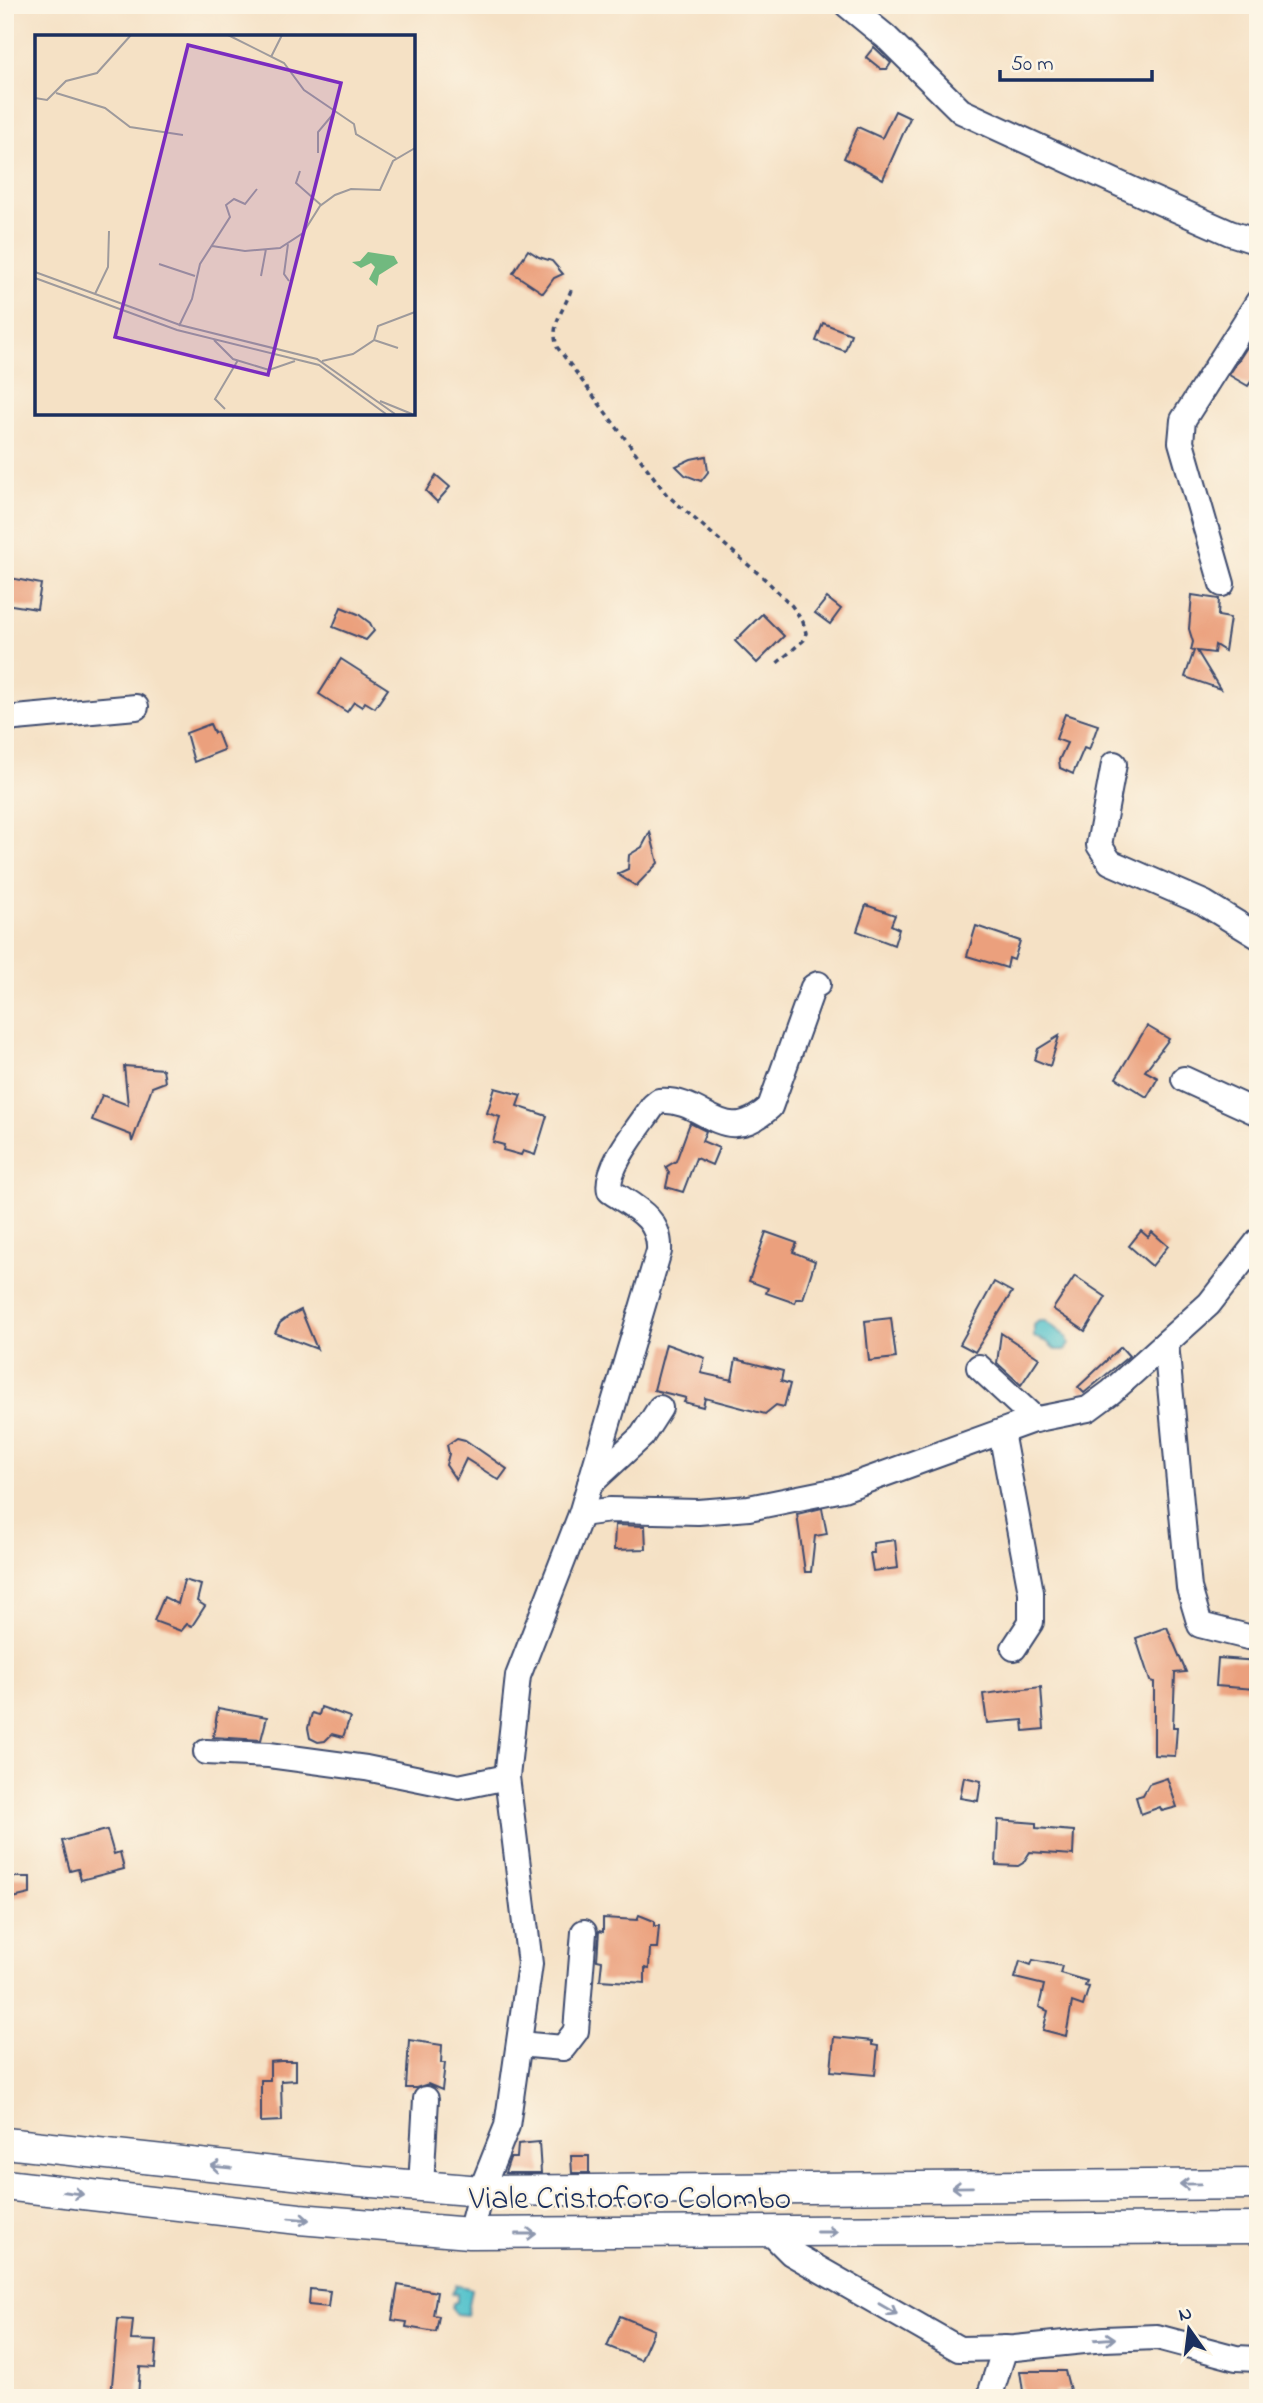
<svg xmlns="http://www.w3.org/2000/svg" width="1263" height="2403" viewBox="0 0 1263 2403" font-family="'Indie Flower',sans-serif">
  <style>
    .water { fill: #56c3cc; stroke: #387995; stroke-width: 2 }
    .building { fill: #eba07d }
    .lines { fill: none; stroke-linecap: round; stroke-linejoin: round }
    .minor-casing { stroke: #3c4a6d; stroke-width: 28 }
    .major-casing { stroke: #3c4a6d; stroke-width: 33 }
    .path { stroke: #3c4a6d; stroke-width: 3.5; stroke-dasharray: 5 5; stroke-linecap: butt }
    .minor { stroke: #fff; stroke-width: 24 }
    .major { stroke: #fff; stroke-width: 30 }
    .oneway { stroke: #8d97ae }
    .labels { text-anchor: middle; stroke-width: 5; stroke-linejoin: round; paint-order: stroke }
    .street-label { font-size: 32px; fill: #1b2f5e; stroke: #fcf5e5 }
    .inset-road { fill: none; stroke: #9e9a9c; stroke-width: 2 }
    .view { fill: #7b2cbf; fill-opacity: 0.15; stroke: #7b2cbf; stroke-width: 3.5 }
    .inset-edge { fill: none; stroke: #1b2f5e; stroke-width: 3.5 }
  </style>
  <rect width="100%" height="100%" fill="#fcf5e5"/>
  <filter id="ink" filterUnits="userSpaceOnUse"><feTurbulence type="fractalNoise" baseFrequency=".0143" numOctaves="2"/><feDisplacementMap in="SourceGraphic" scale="14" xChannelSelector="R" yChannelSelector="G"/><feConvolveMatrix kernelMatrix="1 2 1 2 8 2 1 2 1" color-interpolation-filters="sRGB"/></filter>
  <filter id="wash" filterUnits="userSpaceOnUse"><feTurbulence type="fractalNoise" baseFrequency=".00686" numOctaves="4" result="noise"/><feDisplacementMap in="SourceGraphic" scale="28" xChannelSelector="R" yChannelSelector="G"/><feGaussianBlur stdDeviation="1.57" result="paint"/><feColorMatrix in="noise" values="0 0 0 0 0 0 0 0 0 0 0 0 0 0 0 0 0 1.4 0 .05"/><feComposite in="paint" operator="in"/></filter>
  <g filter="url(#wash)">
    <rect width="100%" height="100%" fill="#f5e1c5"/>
    <g class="water">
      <polygon points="1045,1321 1067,1337 1069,1344 1065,1350 1056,1350 1047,1342 1034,1337 1034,1325 1039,1321"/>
      <polygon points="456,2285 472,2289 467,2315 456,2314 452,2309 453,2303 457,2302 457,2294 452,2293"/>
    </g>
    <g id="blocks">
      <g class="building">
        <polygon points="874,47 891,63 887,69 881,69 866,57"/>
        <polygon points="895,111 910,118 883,179 844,158 858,127 882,138"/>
        <polygon points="528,250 539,257 552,261 563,274 554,278 543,293 513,273"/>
        <polygon points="823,323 851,334 845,351 816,341"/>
        <polygon points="1251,341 1258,346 1258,371 1248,386 1229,375"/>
        <polygon points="706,456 708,472 701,481 685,475 676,466 691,459"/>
        <polygon points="436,475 450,487 437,502 426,491"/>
        <polygon points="5,577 41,584 37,609 5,604"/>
        <polygon points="1192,595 1219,599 1218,616 1230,618 1225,651 1215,645 1214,653 1197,651 1220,689 1185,677 1194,651 1191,650 1193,642 1189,629"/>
        <polygon points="827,598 841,609 830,624 815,613"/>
        <polygon points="341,607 358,614 370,623 374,631 366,640 333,627"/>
        <polygon points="762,614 784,636 757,663 735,641"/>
        <polygon points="341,659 388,689 375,708 365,702 362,707 354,702 347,712 319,694"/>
        <polygon points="1065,714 1098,725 1089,750 1084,748 1073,774 1060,768 1059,760 1067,743 1056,739"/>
        <polygon points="210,724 214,733 217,732 224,750 194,762 186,733"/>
        <polygon points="650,832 658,863 636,886 617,874 628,869 629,855 642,847"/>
        <polygon points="866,905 895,915 891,925 899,929 894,945 857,931"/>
        <polygon points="976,926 1020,941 1014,960 1009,958 1007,968 967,956"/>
        <polygon points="1147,1026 1169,1039 1145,1071 1158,1078 1147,1097 1116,1078"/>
        <polygon points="1059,1036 1050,1066 1035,1060 1038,1049"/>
        <polygon points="124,1066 163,1069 165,1082 152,1087 132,1142 131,1135 92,1120 102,1095 128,1105"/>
        <polygon points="495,1088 521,1095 517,1106 547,1116 535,1155 523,1151 521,1155 503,1150 504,1145 493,1142 500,1117 487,1113"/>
        <polygon points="690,1123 706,1131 702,1141 719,1148 712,1165 696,1158 683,1192 666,1187 669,1173 666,1167 676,1161"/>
        <polygon points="1141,1231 1148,1237 1152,1232 1168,1246 1152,1266 1129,1246"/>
        <polygon points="766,1232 797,1243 793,1252 815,1261 803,1299 796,1299 795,1303 766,1293 768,1288 749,1281"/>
        <polygon points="1075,1276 1106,1297 1085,1331 1053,1309"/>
        <polygon points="994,1282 1012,1292 975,1352 960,1344"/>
        <polygon points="301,1310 317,1349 275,1333 280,1323 289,1316"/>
        <polygon points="891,1318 896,1358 869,1361 865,1321"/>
        <polygon points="1001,1333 1039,1358 1021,1385 997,1363"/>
        <polygon points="666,1344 705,1358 701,1373 732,1380 736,1359 783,1371 781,1381 790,1384 784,1407 776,1405 765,1414 705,1398 703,1407 684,1402 686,1398 654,1390"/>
        <polygon points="1121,1347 1129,1356 1084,1393 1078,1387"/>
        <polygon points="457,1438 465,1440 507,1469 499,1480 466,1459 456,1480 446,1465 449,1454 447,1445"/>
        <polygon points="822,1508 827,1534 815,1536 811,1572 805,1572 797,1514"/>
        <polygon points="615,1525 645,1526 646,1549 614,1550"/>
        <polygon points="895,1540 898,1568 873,1571 870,1553 874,1553 873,1543"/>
        <polygon points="184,1580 201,1585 197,1601 205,1606 192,1626 187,1624 181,1631 154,1621 164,1597 178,1604"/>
        <polygon points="1167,1627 1186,1672 1175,1673 1173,1727 1177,1727 1175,1756 1154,1755 1154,1682 1150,1681 1136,1638"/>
        <polygon points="1218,1658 1258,1661 1255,1689 1216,1686"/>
        <polygon points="1041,1687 1044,1729 1024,1731 1023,1720 987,1723 983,1694"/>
        <polygon points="321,1707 350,1717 343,1737 332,1734 325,1741 318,1742 310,1738 308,1728 312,1713 319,1715"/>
        <polygon points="218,1708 267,1717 261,1740 213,1737"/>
        <polygon points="964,1777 981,1781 978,1801 960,1798"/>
        <polygon points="1167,1778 1177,1807 1162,1811 1160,1807 1141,1814 1136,1797 1143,1795 1149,1784"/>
        <polygon points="998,1820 1036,1823 1036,1828 1074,1831 1073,1855 1030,1852 1023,1863 1018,1866 996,1865"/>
        <polygon points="107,1830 114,1854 120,1852 124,1869 81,1880 78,1869 70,1871 62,1841"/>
        <polygon points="13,1877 30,1877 30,1894 13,1898"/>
        <polygon points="639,1915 654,1921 654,1926 659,1926 657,1948 650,1948 649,1969 645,1968 645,1983 600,1980 602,1961 597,1960 599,1931 603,1932 603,1918 637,1920"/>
        <polygon points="1033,1960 1062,1966 1060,1973 1087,1981 1085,1986 1089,1987 1083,2006 1072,2002 1066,2036 1043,2030 1048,2011 1039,2007 1044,1985 1015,1978 1020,1961 1031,1965"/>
        <polygon points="834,2037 872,2041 872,2045 878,2046 875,2075 831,2071"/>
        <polygon points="409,2040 442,2045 441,2063 445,2063 442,2090 428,2084 416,2088 406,2088"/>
        <polygon points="281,2061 296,2061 296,2080 281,2081 282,2121 261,2122 261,2080 270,2080 270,2062"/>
        <polygon points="539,2142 541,2173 505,2173 510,2158 517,2158 518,2144"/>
        <polygon points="571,2156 589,2156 589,2173 572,2173"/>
        <polygon points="398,2285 437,2292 433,2315 439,2316 436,2332 406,2327 407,2322 392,2320"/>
        <polygon points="310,2289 330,2291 328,2307 309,2305"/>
        <polygon points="620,2316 654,2330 641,2360 607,2346"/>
        <polygon points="118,2319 133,2320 131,2340 157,2341 155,2368 140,2367 138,2398 111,2396"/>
        <polygon points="1020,2371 1065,2371 1070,2390 1055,2392 1056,2398 1024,2398"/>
      </g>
    </g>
  </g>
  <g filter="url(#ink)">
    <use href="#blocks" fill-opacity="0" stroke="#3c4a6d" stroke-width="2"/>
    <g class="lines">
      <g class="minor-casing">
        <g id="minor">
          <polyline points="847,5 886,37 961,111 1146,196 1230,233 1258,242"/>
          <polyline points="1222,584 1181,442 1183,420 1258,302"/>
          <polyline points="5,719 136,707"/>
          <polyline points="1114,764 1099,845 1110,862 1204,903 1258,936"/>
          <polyline points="1184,1079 1258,1113"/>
          <polyline points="1166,1343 1189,1588 1200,1625 1248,1637"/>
          <polyline points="979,1367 1036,1420"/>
          <polyline points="1001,1432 1031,1592 1031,1622 1014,1648"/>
          <polyline points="590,1484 642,1436 660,1408"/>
          <polyline points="581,1514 610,1510 698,1512 749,1508 843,1489 1033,1420 1088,1409 1111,1392 1209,1304 1258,1241"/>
          <polyline points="206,1752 269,1755 366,1768 459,1787 507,1777"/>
          <polyline points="519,2044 563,2048 576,2031 584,1932"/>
          <polyline points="421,2186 426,2099"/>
          <polyline points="770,2232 791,2253 959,2349 1015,2348 1104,2339 1157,2337 1236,2358 1258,2359"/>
          <path d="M470 2233 481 2191 507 2126 530 1964 507 1777 518 1676 581 1514 659 1251C661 1218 634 1207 610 1191 604 1168 640 1126 653 1106L659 1101C706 1097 722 1151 770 1107L813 987 818 984"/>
          <polyline points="989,2398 1005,2348"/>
        </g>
      </g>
      <g class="major-casing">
        <g id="major">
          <polyline points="5,2143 348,2180 481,2191 1258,2184"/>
          <polyline points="5,2185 299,2219 470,2233 1258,2228"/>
        </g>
      </g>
      <path class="path" d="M571 290C563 313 550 323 557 347L667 495 767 581 792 606 803 622 806 633 804 640 776 664"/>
      <use href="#minor" class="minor"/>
      <use href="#major" class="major"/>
    </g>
    <defs><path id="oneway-shaft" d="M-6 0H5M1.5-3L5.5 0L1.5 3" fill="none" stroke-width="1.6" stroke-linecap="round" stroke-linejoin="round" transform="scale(1.75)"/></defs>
    <g class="oneway">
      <use href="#oneway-shaft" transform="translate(221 2167) rotate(-174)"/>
      <use href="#oneway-shaft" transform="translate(1190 2184) rotate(179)"/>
      <use href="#oneway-shaft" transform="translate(962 2187) rotate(179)"/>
      <use href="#oneway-shaft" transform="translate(73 2193) rotate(7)"/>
      <use href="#oneway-shaft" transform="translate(299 2219) rotate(5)"/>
      <use href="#oneway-shaft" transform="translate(827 2232)"/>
      <use href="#oneway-shaft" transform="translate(526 2234)"/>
      <use href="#oneway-shaft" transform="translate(888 2309) rotate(30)"/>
      <use href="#oneway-shaft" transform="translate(1105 2339) rotate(-4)"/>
    </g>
  </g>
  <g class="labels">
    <g class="street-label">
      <text x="630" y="2208">Viale Cristoforo Colombo</text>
    </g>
  </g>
  <g transform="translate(35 35)">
    <rect width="380" height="380" fill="#f5e1c5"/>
    <path d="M333 217 359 221 363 228 344 240 342 251 334 244 340 232 336 228 326 233 317 227 325 226Z" fill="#71b97f"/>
    <path class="inset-road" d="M193 0 249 28 269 55 319 89 321 99 361 123M236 22 247 0M21 58 70 73 95 92 148 100M0 63 12 65 31 46 62 38 96 0M283 118V97L299 78M265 136 261 148 286 170M253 209 249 239 254 246M177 211 210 216 245 213 268 198 285 171 300 160 316 154 345 155 358 126 380 113M124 229 160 241M0 237 145 290 282 324 360 379M226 241 231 214M0 243 142 295 284 330 351 379M60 259 73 232 74 196M144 291 157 264 165 229 195 182 191 170 199 164 210 169 222 154M179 305 198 324 234 335 260 326M339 305 363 313M287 326 318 319 339 305 343 291 380 277M345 366 377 379M190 374 180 364 203 325"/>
    <path class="view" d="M153 10 306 48 233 340 80 302Z"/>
    <rect width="380" height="380" class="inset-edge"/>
  </g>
  <rect width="1263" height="2403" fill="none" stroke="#fcf5e5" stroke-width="28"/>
  <g transform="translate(1189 2329) rotate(346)" stroke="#fcf5e5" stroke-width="5" paint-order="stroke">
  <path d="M0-5L12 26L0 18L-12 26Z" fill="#1b2f5e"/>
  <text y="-10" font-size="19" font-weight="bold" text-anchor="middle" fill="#1b2f5e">N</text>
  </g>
  <path d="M1000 70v10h152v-10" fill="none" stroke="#1b2f5e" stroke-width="3.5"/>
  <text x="1011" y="70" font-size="21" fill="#1b2f5e" stroke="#fcf5e5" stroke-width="5" paint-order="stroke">50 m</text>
</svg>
